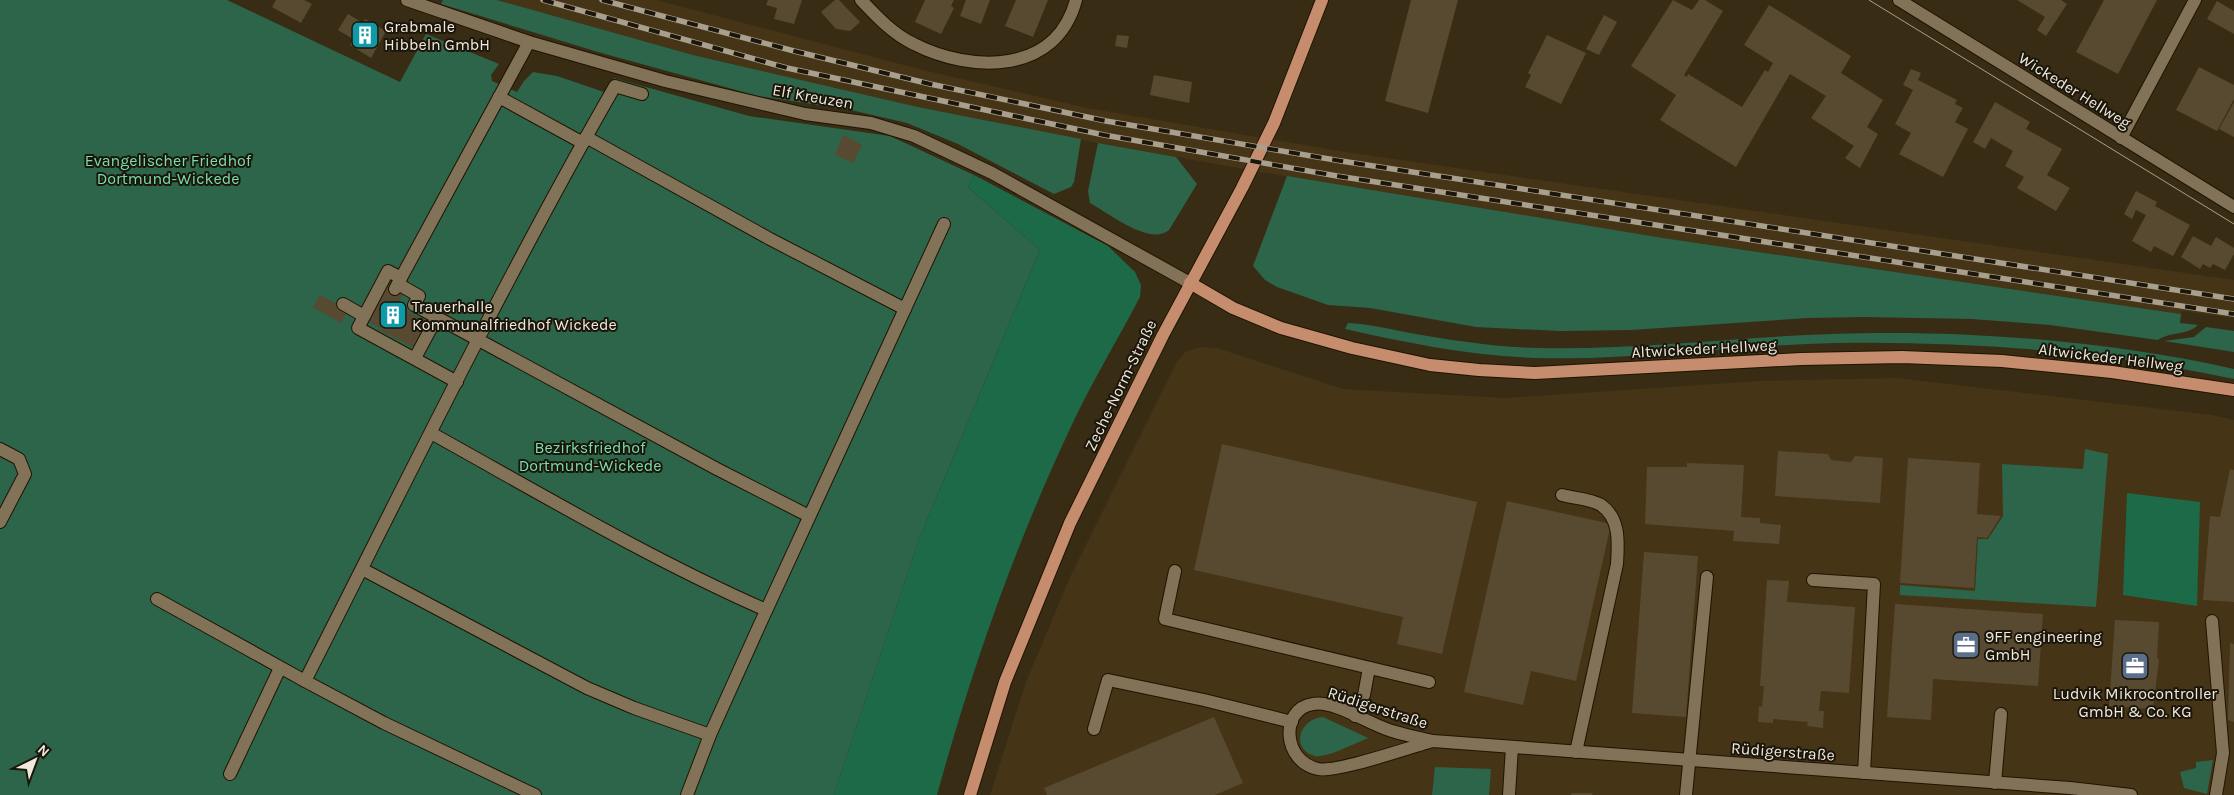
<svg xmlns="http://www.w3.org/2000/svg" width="2234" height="795" viewBox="0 0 2234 795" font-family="Karla,sans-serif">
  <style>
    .built { fill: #453415 }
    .green { fill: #2c654a }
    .forest { fill: #1d6a48 }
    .building { fill: #584a31 }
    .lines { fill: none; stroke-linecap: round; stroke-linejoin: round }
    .minor-casing { stroke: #201400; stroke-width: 14 }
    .major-casing { stroke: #201400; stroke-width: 14 }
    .minor { stroke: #817258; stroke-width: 12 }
    .major { stroke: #c58c6e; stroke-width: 12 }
    .tram { stroke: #a99f8d; stroke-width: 1 }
    .rail-casing { stroke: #a99f8d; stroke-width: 5.5 }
    .rail { stroke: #1b160b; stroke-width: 4; stroke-dasharray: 11; stroke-linecap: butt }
    .labels { text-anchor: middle; stroke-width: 4; stroke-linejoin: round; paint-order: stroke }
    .poi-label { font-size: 16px; fill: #f1e9db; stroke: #1b160b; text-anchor: start }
    .street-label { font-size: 16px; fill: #f1e9db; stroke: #1b160b }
    .park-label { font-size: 16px; fill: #78dfac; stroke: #1b160b }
  </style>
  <rect width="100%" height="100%" fill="#392c14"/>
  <g class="built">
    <polygon points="497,0 656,0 927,71 1087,108 1346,152 2234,280 2234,318 2182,311 2181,314 1663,238 1340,186 1098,143 918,107 693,55"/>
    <polygon points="1201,347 1217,348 1343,389 1505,398 1759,381 1897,378 2212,415 2234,420 2234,795 990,795 1026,682 1070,577 1177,362 1185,352"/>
  </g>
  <g class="green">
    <polygon points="0,0 227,0 400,82 426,34 499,64 491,75 492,81 517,92 524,81 533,72 557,76 604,92 614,78 749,116 890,136 974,175 968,187 1040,250 920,537 834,795 0,795"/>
    <polygon points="443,0 497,0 693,55 918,107 1081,139 1074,182 1071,187 1054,194 958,144 907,123 851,110 758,96 598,52 441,4"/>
    <path d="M1098 143 1176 157 1197 184 1169 230C1150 246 1110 214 1090 203L1088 191Z"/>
    <path d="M1287 176 1663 238 2181 314 2180 323 2198 325C2186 336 2171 331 2158 340L2050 325 1972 319 1864 317 1808 318 1631 330 1560 331 1476 327 1370 308 1328 305 1277 287 1265 280 1253 266Z"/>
    <path d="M1348 323C1368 324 1385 328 1405 332 1449 340 1494 347 1538 348 1637 350 1735 337 1833 334 1961 329 2110 341 2234 369V379C2104 351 1969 341 1836 343 1736 345 1636 361 1536 358 1471 356 1408 343 1345 329Z"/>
    <polygon points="2206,327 2234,331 2234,352 2164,341 2194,337"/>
    <polygon points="2085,449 2108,454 2096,607 1900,595 1900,585 1975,591 1978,539 1988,539 2003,516 2002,464 2083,469"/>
    <path d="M1323 717 1368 738C1356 743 1327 758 1315 756 1291 750 1298 719 1323 717Z"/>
    <polygon points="2213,760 2207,794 2184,788 2180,772 2196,768 2196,762"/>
    <polygon points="1435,767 1491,769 1489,795 1432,795"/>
  </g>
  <g class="forest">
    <path d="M974 175 1108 246 1135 272 1141 285 1140 297C1117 341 1090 385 1069 431 1014 548 971 671 937 795H834L920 537 1040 250 968 187Z"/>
    <polygon points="2127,493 2200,502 2197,606 2123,595"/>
  </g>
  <g class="building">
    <polygon points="276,0 304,0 312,4 301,23 272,7"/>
    <polygon points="768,0 802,0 794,24 774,19 777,8 766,5"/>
    <polygon points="835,0 839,0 860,22 850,31 836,29 821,12"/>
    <polygon points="925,0 954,0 951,6 954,8 941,34 915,22"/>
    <polygon points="966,0 990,0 981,24 960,16"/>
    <polygon points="1016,0 1048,0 1033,37 1005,26"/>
    <polygon points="1411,0 1458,0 1428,113 1385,101"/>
    <polygon points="1673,0 1692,10 1699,0 1705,0 1723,11 1684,75 1687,77 1688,74 1742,107 1765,70 1768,72 1773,63 1744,45 1769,5 1851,56 1841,73 1883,100 1867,127 1878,134 1860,168 1845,158 1854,146 1811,118 1826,96 1790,74 1736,167 1660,120 1676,95 1631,66"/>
    <polygon points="2017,0 2061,0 2067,4 2046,36 2037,30 2045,17"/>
    <polygon points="2104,0 2157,0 2118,74 2076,52"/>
    <polygon points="2217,1 2234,11 2234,34 2207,19"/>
    <polygon points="348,14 363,23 365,19 386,31 371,58 350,45 353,39 338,30"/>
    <polygon points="1604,15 1617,22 1599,55 1586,49"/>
    <polygon points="1117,35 1129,36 1127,48 1115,46"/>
    <polygon points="1547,35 1586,53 1561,104 1525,87 1531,75 1528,73"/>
    <polygon points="2199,67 2234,85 2234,99 2217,131 2176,110"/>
    <polygon points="1911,69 1921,73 1918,80 1957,100 1955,104 1963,108 1955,122 1968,129 1943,177 1899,154 1911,133 1895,124 1913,90 1903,85"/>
    <polygon points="1154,75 1192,82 1189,103 1150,95"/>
    <polygon points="1995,102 2030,122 2026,129 2062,149 2047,175 2070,188 2056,211 2017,188 2024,177 2005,166 2013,151 1991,138 1985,149 1973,142"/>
    <polygon points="2234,102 2234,137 2219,129"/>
    <polygon points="843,135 862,145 853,163 835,155"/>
    <polygon points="2136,191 2157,202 2155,206 2190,225 2173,256 2154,246 2151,252 2132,241 2146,215 2136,210 2132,219 2124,214"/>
    <polygon points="2193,236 2211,246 2216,237 2234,248 2234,254 2225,270 2213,264 2210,268 2203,264 2200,269 2181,257"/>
    <polygon points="386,285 403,294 397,306 427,322 413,347 379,330 380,328 369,322 373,316 370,315"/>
    <polygon points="320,295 348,310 341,323 313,307"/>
    <polygon points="1222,444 1477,502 1442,654 1397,644 1403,617 1194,570"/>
    <polygon points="1778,451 1828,454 1831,460 1851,462 1855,456 1883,458 1880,503 1775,496"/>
    <polygon points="1908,458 1980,463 1977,514 2001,516 1987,538 1977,537 1974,588 1900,583"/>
    <polygon points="1687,463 1744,465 1741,517 1760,518 1760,523 1781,525 1779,544 1733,541 1734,531 1645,524 1647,467 1687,467"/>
    <polygon points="2230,469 2234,470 2234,602 2203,600 2210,516 2220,517"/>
    <polygon points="1507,501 1611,524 1576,681 1531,671 1523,705 1464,692"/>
    <polygon points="1644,552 1698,556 1686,717 1632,713"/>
    <polygon points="1767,580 1789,581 1787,602 1855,607 1849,693 1821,691 1819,711 1824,711 1823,728 1807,726 1808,722 1773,719 1773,723 1758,722 1759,706 1762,707 1764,686 1760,686"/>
    <polygon points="1895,604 2043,614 2038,686 1933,679 1931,720 1887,717"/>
    <polygon points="2115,620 2159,622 2157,658 2159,659 2153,709 2109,706"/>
    <polygon points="2230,643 2234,644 2234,722 2228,720"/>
    <polygon points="1214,717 1243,783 1215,795 1047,795 1044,788"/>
    <polygon points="1571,793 1593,793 1592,795 1571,795"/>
  </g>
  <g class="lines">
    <g class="minor-casing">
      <g id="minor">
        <polyline points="407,0 529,42 665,81 805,114 871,123 914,136 992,173 1190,283"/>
        <path d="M861 0C877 17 893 34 914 44 971 73 1056 75 1076 0"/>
        <polyline points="1899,0 2234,207"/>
        <polyline points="499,97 583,143"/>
        <polyline points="586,137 770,239 905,309"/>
        <polyline points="2121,138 2195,0"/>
        <polyline points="401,278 388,271 358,328 457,382"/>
        <polyline points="398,284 419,296 414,305 717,469 809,516"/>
        <polyline points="395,289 529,42"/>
        <polyline points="343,304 364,316"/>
        <polyline points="415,358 437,317"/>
        <path d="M431 433C541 494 650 559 766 610"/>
        <polyline points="0,449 19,459 25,474 0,522"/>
        <path d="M1562 495C1573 498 1591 499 1601 505 1621 519 1618 544 1617 564L1576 752"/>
        <polyline points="362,569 587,688 634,708 710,735"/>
        <polyline points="1175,571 1165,619 1429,682"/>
        <polyline points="1813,580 1874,584 1864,773"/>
        <polyline points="157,599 305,681 384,723 535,795"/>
        <polyline points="2212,621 2223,753 2216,795"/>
        <path d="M305 681C406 482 504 280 615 86L642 94"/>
        <polyline points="1355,716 1364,695 1369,668"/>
        <polyline points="1094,729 1108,680 1204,700 1292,722"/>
        <path d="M1433 741C1410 747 1337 773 1318 769 1283 762 1279 709 1313 704 1335 700 1370 725 1392 731 1405 735 1419 738 1433 741L2070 788 2131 795"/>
        <polyline points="230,774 280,668"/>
        <polyline points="1995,783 2001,714"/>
        <polyline points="687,795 710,735 760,624 944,224"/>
        <polyline points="1509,795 1512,747"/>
        <polyline points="1686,795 1707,577"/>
      </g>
    </g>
    <g class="major-casing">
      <g id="major">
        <polyline points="1190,283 1233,308 1281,328 1352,348 1430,365 1479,370 1535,373 1801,359 1902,357 2002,361 2112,372 2234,390"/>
        <polyline points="970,795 1005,682 1070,523 1163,335 1242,188 1274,123 1322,0"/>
      </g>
    </g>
    <use href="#minor" class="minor"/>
    <use href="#major" class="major"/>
    <polyline class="tram" points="1869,0 2234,224"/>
    <g class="rail-casing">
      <g id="rail">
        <polyline points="543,0 787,68 1104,135 1337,176 2234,314"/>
        <polyline points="602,0 794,51 930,84 1106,121 1341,161 2234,299"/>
      </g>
    </g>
    <use href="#rail" class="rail"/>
  </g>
  <defs>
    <g id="building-square" transform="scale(1.4375)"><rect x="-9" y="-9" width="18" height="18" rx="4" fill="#0f9aa8" stroke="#1b160b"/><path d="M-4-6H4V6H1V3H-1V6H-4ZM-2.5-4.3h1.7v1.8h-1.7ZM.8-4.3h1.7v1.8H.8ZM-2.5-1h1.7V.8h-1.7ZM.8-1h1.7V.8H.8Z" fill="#fff"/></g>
    <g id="office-square" transform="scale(1.4375)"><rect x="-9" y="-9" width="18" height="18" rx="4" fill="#5c6f8a" stroke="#1b160b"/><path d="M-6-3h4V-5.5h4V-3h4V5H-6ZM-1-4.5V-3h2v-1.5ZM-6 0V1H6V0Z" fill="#fff"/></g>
  </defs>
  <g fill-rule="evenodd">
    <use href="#building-square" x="365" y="35"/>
    <use href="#building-square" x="393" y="315"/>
    <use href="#office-square" x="1966" y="645"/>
    <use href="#office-square" x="2135" y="666"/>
  </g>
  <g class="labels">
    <g class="poi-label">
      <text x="384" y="32">Grabmale<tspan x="384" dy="18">Hibbeln GmbH</tspan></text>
      <text x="412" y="312">Trauerhalle<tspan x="412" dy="18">Kommunalfriedhof Wickede</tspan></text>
      <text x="1985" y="642">9FF engineering<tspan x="1985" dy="18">GmbH</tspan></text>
      <text x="2135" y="699" text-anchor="middle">Ludvik Mikrocontroller<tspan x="2135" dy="18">GmbH &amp; Co. KG</tspan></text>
    </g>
    <g class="street-label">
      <text transform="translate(2075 90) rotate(32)" y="6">Wickeder Hellweg</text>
      <text transform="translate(813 96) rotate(10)" y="6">Elf Kreuzen</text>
      <text transform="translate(1704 348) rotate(-3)" y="6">Altwickeder Hellweg</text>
      <text transform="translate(2111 357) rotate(7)" y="6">Altwickeder Hellweg</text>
      <text transform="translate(1120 385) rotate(-64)" y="6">Zeche-Norm-Straße</text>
      <text transform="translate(1378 707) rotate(18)" y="6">Rüdigerstraße</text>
      <text transform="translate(1783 751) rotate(4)" y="6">Rüdigerstraße</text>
    </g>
    <g class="park-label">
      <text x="168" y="166">Evangelischer Friedhof<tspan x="168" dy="18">Dortmund-Wickede</tspan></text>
      <text x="590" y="453">Bezirksfriedhof<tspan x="590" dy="18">Dortmund-Wickede</tspan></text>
    </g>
  </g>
  <g transform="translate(35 760) rotate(42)" stroke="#1b160b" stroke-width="4" paint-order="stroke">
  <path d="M0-4L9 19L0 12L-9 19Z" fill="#f1e9db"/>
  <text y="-8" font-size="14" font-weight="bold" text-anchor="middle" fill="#f1e9db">N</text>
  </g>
</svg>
